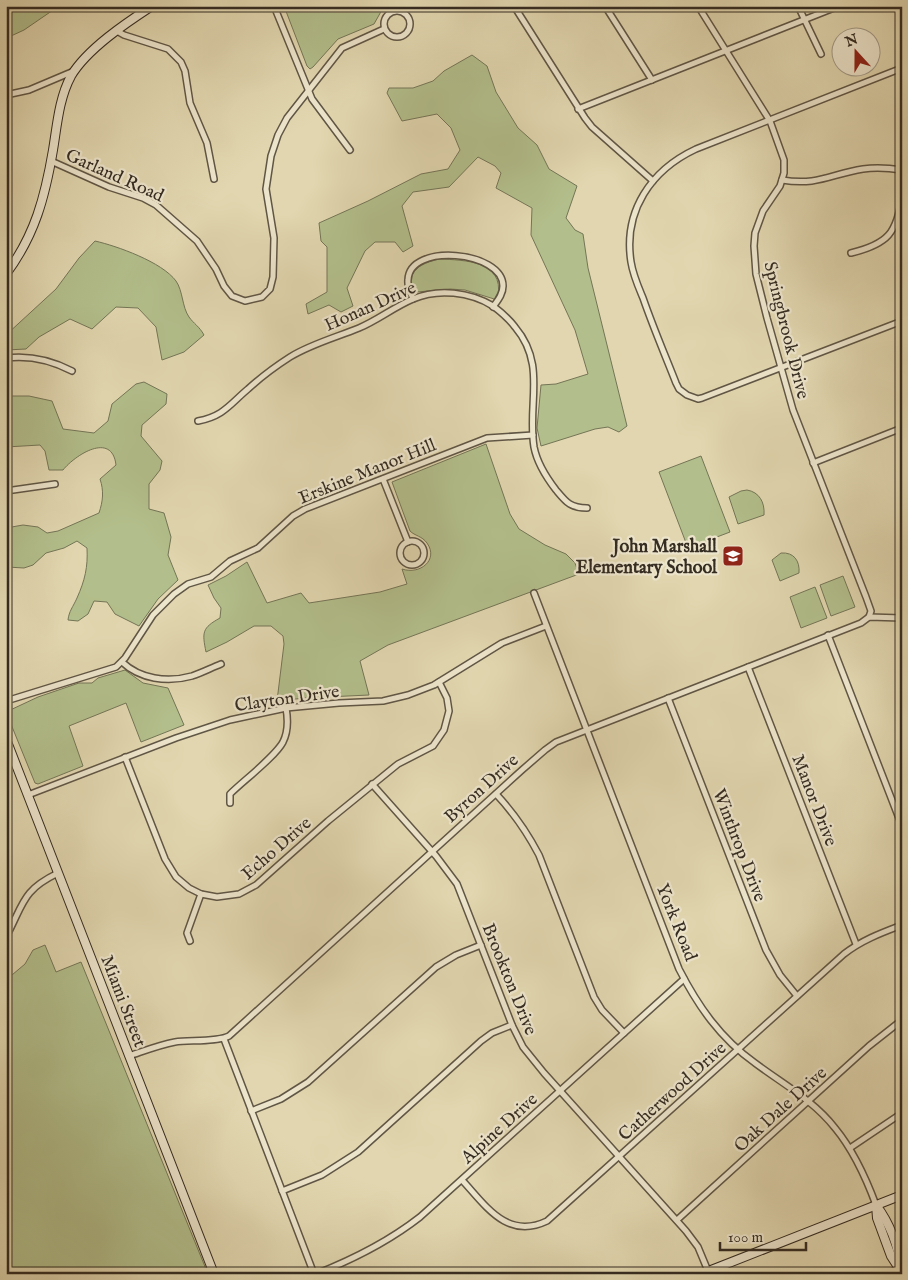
<svg xmlns="http://www.w3.org/2000/svg" width="908" height="1280" viewBox="0 0 908 1280" font-family="'IM FELL English',serif">
  <style>
    .green { fill: #b2be8b; stroke: #747556 }
    .lines { fill: none; stroke-linecap: round; stroke-linejoin: round }
    .street-casing { stroke: #605645; stroke-width: 8 }
    .secondary-casing { stroke: #352c22; stroke-width: 10 }
    .street { stroke: #ece4cb; stroke-width: 5 }
    .secondary { stroke: #ece4cb; stroke-width: 8 }
    .labels { text-anchor: middle; stroke-width: 4.5; stroke-linejoin: round; paint-order: stroke }
    .street-label { font-size: 18px; fill: #352c22; stroke: #ece4cb }
    .poi-label { font-size: 18px; font-weight: bold; fill: #352c22; stroke: #ece4cb; text-anchor: end }
  </style>
  <rect width="100%" height="100%" fill="#e1d6af"/>
  <filter id="stains"><feTurbulence type="fractalNoise" baseFrequency=".004" numOctaves="4"/><feColorMatrix values="0 0 0 0 .2 0 0 0 0 .09 0 0 0 0 .02 0 0 0 .5 -.17"/></filter>
  <radialGradient id="worn" r=".72"><stop offset=".6" stop-color="#630" stop-opacity="0"/><stop offset="1" stop-color="#630" stop-opacity=".3"/></radialGradient>
  <g class="green">
    <polygon points="11,6 59,6 24,30 11,36"/>
    <polygon points="284,6 383,6 383,8 374,24 338,39 313,67 310,69 307,66"/>
    <polygon points="472,55 487,66 496,92 518,128 537,145 549,169 577,186 566,218 575,230 583,234 588,268 627,426 619,432 608,427 595,429 541,446 537,428 541,385 556,384 588,374 575,330 531,235 532,208 496,188 501,173 495,166 478,157 449,187 413,192 402,206 413,246 403,252 395,242 375,242 365,251 347,288 353,306 341,312 329,305 308,314 306,304 327,292 327,247 321,241 319,223 368,201 421,174 448,169 460,150 451,128 437,114 402,121 387,93 389,88 413,88 433,81 444,71"/>
    <path d="M95 241C117 246 162 262 176 281 183 291 182 307 189 317 194 324 199 326 204 335L184 352 162 360 156 327 138 308 116 307 92 329 70 319 39 337 26 349 6 350V335L56 289 79 258Z"/>
    <path d="M439 259C465 260 504 261 498 296L494 299 491 298 465 290 450 289 417 292 413 290 410 279C416 265 425 263 439 259Z"/>
    <path d="M144 382 167 394 166 404 142 425 141 436 162 461 160 470 149 484V509L164 513 171 537 168 555 178 580 158 599 139 626 115 614 107 602 94 601 88 614 78 621 68 620C69 611 73 607 77 598 85 580 88 567 87 548L77 541 64 548 46 553 33 565 24 568 7 567 6 528 23 525 38 527 47 533 58 531 99 513C103 501 104 491 100 479L116 465C112 431 75 455 63 470H49L45 451 40 445 6 447V396H29L52 401 63 429 94 433 108 421 112 404 136 384Z"/>
    <path d="M486 444 510 514 519 529 545 545 566 554 575 563 579 574 388 645 360 661 369 695 305 698 277 701 284 644 283 636 271 626H254L227 642 206 652C202 632 202 628 220 618L221 608 214 598 208 585 226 576 247 562 267 603 301 593 309 603 380 592 407 584 402 569C420 575 439 560 427 543 422 536 415 536 410 531L392 482Z"/>
    <polygon points="701,456 730,532 688,548 659,472"/>
    <path d="M747 490C759 492 765 502 764 515L738 524 729 497 741 491Z"/>
    <path d="M781 553C794 552 800 561 799 573L780 581 772 560Z"/>
    <polygon points="843,576 855,607 831,616 820,585"/>
    <polygon points="815,587 827,618 801,628 790,597"/>
    <polygon points="125,670 143,683 168,688 184,725 141,742 126,703 69,726 83,766 38,784 35,783 6,712 38,697 79,683 92,683 98,678"/>
    <polygon points="45,945 56,972 81,962 208,1274 6,1274 6,980 25,964 33,950"/>
  </g>
  <g class="lines">
    <g class="street-casing">
      <g id="street">
        <polyline points="274,6 312,99 350,150"/>
        <polyline points="514,6 585,118 592,127 653,181"/>
        <polyline points="605,6 652,80"/>
        <polyline points="698,6 770,121 784,160 784,173 780,186 763,211 755,233 754,246 756,274 767,318 793,410 866,597 871,611 869,617"/>
        <polyline points="798,6 821,54"/>
        <circle cx="397" cy="24" r="13"/>
        <polyline points="117,31 124,35 168,49 181,62 185,71 190,103 207,143 214,179"/>
        <path d="M902 68 696 149C651 170 623 211 631 262 633 275 638 286 643 298 653 327 665 355 676 383L679 389 687 395 698 399 702 398 902 321"/>
        <polyline points="6,95 29,90 74,71"/>
        <polyline points="578,109 839,6"/>
        <polyline points="51,161 109,187 143,198 156,205 197,241 216,269 224,286 232,296 245,301 262,297 270,289 273,277 274,238 266,189 271,156 278,135 287,118 342,48 384,29"/>
        <path d="M782 180C818 186 831 174 863 169 876 167 889 168 902 170"/>
        <path d="M851 253C888 244 897 233 902 196"/>
        <path d="M413 299C411 293 407 287 408 280 409 242 503 251 503 286 503 294 498 300 493 307"/>
        <path d="M6 358C30 355 51 360 72 371"/>
        <path d="M198 421C224 416 230 404 248 389 260 378 276 366 290 357 311 344 337 337 359 328 378 320 394 307 413 299 438 288 470 292 493 306 501 312 509 319 515 327 547 365 527 403 534 447 537 463 546 477 556 490 566 502 570 508 587 508"/>
        <polyline points="813,463 902,428"/>
        <polyline points="383,479 408,542"/>
        <polyline points="6,491 55,484"/>
        <circle cx="412" cy="553" r="12"/>
        <polyline points="6,577 8,583 6,586"/>
        <path d="M534 593 679 969C698 1006 720 1038 755 1063 783 1084 813 1100 835 1128 854 1151 866 1178 876 1205"/>
        <polyline points="828,635 902,826"/>
        <path d="M122 662C140 679 167 683 192 676 201 673 211 668 221 664"/>
        <polyline points="748,667 856,944"/>
        <polyline points="668,698 766,950 780,975 797,996"/>
        <polyline points="6,701 116,667 125,658 153,615 174,594 188,584 211,577 230,561 258,548 293,516 305,509 487,438 533,435"/>
        <polyline points="125,757 165,859 176,877 189,888 201,894 217,897 239,894 256,885 328,821 398,764 433,746 444,730 449,711 447,698 439,682"/>
        <polyline points="372,784 436,856 457,884 512,1025 523,1047 544,1073 686,1231 698,1247 708,1271"/>
        <path d="M496 794C513 812 527 832 539 855L594 997 602 1010 624 1033"/>
        <polyline points="28,795 176,738 230,720 286,708 339,703 383,701 408,695 434,685 502,643 546,626"/>
        <path d="M230 803V794C243 781 275 757 283 742 288 732 288 719 286 708"/>
        <path d="M6 937C24 904 21 891 58 873"/>
        <polyline points="190,941 187,933 201,894"/>
        <polyline points="224,1039 314,1274"/>
        <path d="M129 1056C144 1051 159 1045 175 1042 189 1040 218 1042 229 1036L522 770 545 750 556 742 861 623 869 617 902 618"/>
        <polyline points="251,1111 281,1099 308,1082 436,967 456,955 481,945"/>
        <polyline points="850,1148 902,1113"/>
        <path d="M462 1180C486 1206 507 1240 547 1221L844 954C862 940 881 933 902 925"/>
        <polyline points="282,1191 322,1175 358,1152 481,1041 492,1033 512,1025"/>
        <polyline points="677,1220 869,1046 902,1020"/>
        <path d="M316 1274C354 1259 388 1242 420 1217L684 979"/>
        <polyline points="887,1274 901,1268"/>
      </g>
    </g>
    <g class="secondary-casing">
      <g id="secondary">
        <path d="M6 274C35 235 45 197 53 150 57 126 59 98 71 76 87 49 126 23 152 6"/>
        <polyline points="6,739 214,1274"/>
        <polyline points="876,1205 877,1218 891,1256 902,1273"/>
        <path d="M876 1205C889 1222 899 1246 900 1268"/>
        <polyline points="701,1274 902,1195"/>
      </g>
    </g>
    <use href="#street" class="street"/>
    <use href="#secondary" class="secondary"/>
  </g>
  <defs>
    <g id="school-square" transform="scale(1.125)"><rect x="-9" y="-9" width="18" height="18" rx="4" fill="#8f2418" stroke="#ece4cb"/><path d="M0-5L7-2L0 1L-7-2ZM-4 1L0 2.5L4 1V4Q0 6-4 4Z" fill="#fff"/></g>
  </defs>
  <g fill-rule="evenodd">
    <use href="#school-square" x="733" y="556"/>
  </g>
  <g class="labels">
    <g class="street-label">
      <text transform="translate(115 175) rotate(24)" y="6">Garland Road</text>
      <text transform="translate(370 306) rotate(-24)" y="6">Honan Drive</text>
      <text transform="translate(787 330) rotate(76)" y="6">Springbrook Drive</text>
      <text transform="translate(367 471) rotate(-22)" y="6">Erskine Manor Hill</text>
      <text transform="translate(287 698) rotate(-8)" y="6">Clayton Drive</text>
      <text transform="translate(481 788) rotate(-42)" y="6">Byron Drive</text>
      <text transform="translate(815 800) rotate(69)" y="6">Manor Drive</text>
      <text transform="translate(740 845) rotate(69)" y="6">Winthrop Drive</text>
      <text transform="translate(276 848) rotate(-41)" y="6">Echo Drive</text>
      <text transform="translate(677 922) rotate(68)" y="6">York Road</text>
      <text transform="translate(510 979) rotate(68)" y="6">Brookton Drive</text>
      <text transform="translate(124 1001) rotate(69)" y="6">Miami Street</text>
      <text transform="translate(672 1091) rotate(-42)" y="6">Catherwood Drive</text>
      <text transform="translate(780 1109) rotate(-42)" y="6">Oak Dale Drive</text>
      <text transform="translate(499 1128) rotate(-42)" y="6">Alpine Drive</text>
    </g>
    <g class="poi-label">
      <text x="717" y="552">John Marshall<tspan x="717" dy="21">Elementary School</tspan></text>
    </g>
  </g>
  <rect width="908" height="1280" fill="none" stroke="#e1d6af" stroke-width="25"/>
  <rect x="8" y="8" width="893" height="1265" fill="none" stroke="#352c22" stroke-width="2.5"/>
  <rect x="12" y="12" width="883" height="1255" fill="none" stroke="#352c22"/>
  <g transform="translate(856 52) rotate(339)"><circle r="24" fill="#ece4cb" stroke="#a39a87"/>
  <path d="M0-4L9 19L0 12L-9 19Z" fill="#8f2418"/>
  <text y="-8" font-size="14" font-weight="bold" text-anchor="middle" fill="#352c22">N</text>
  </g>
  <path d="M720 1242v8h86v-8" fill="none" stroke="#352c22" stroke-width="2.5"/>
  <text x="728" y="1242" font-size="15" fill="#352c22" stroke="#ece4cb" stroke-width="4" paint-order="stroke">100 m</text>
  <rect width="100%" height="100%" filter="url(#stains)"/>
  <rect width="100%" height="100%" fill="url(#worn)"/>
</svg>
